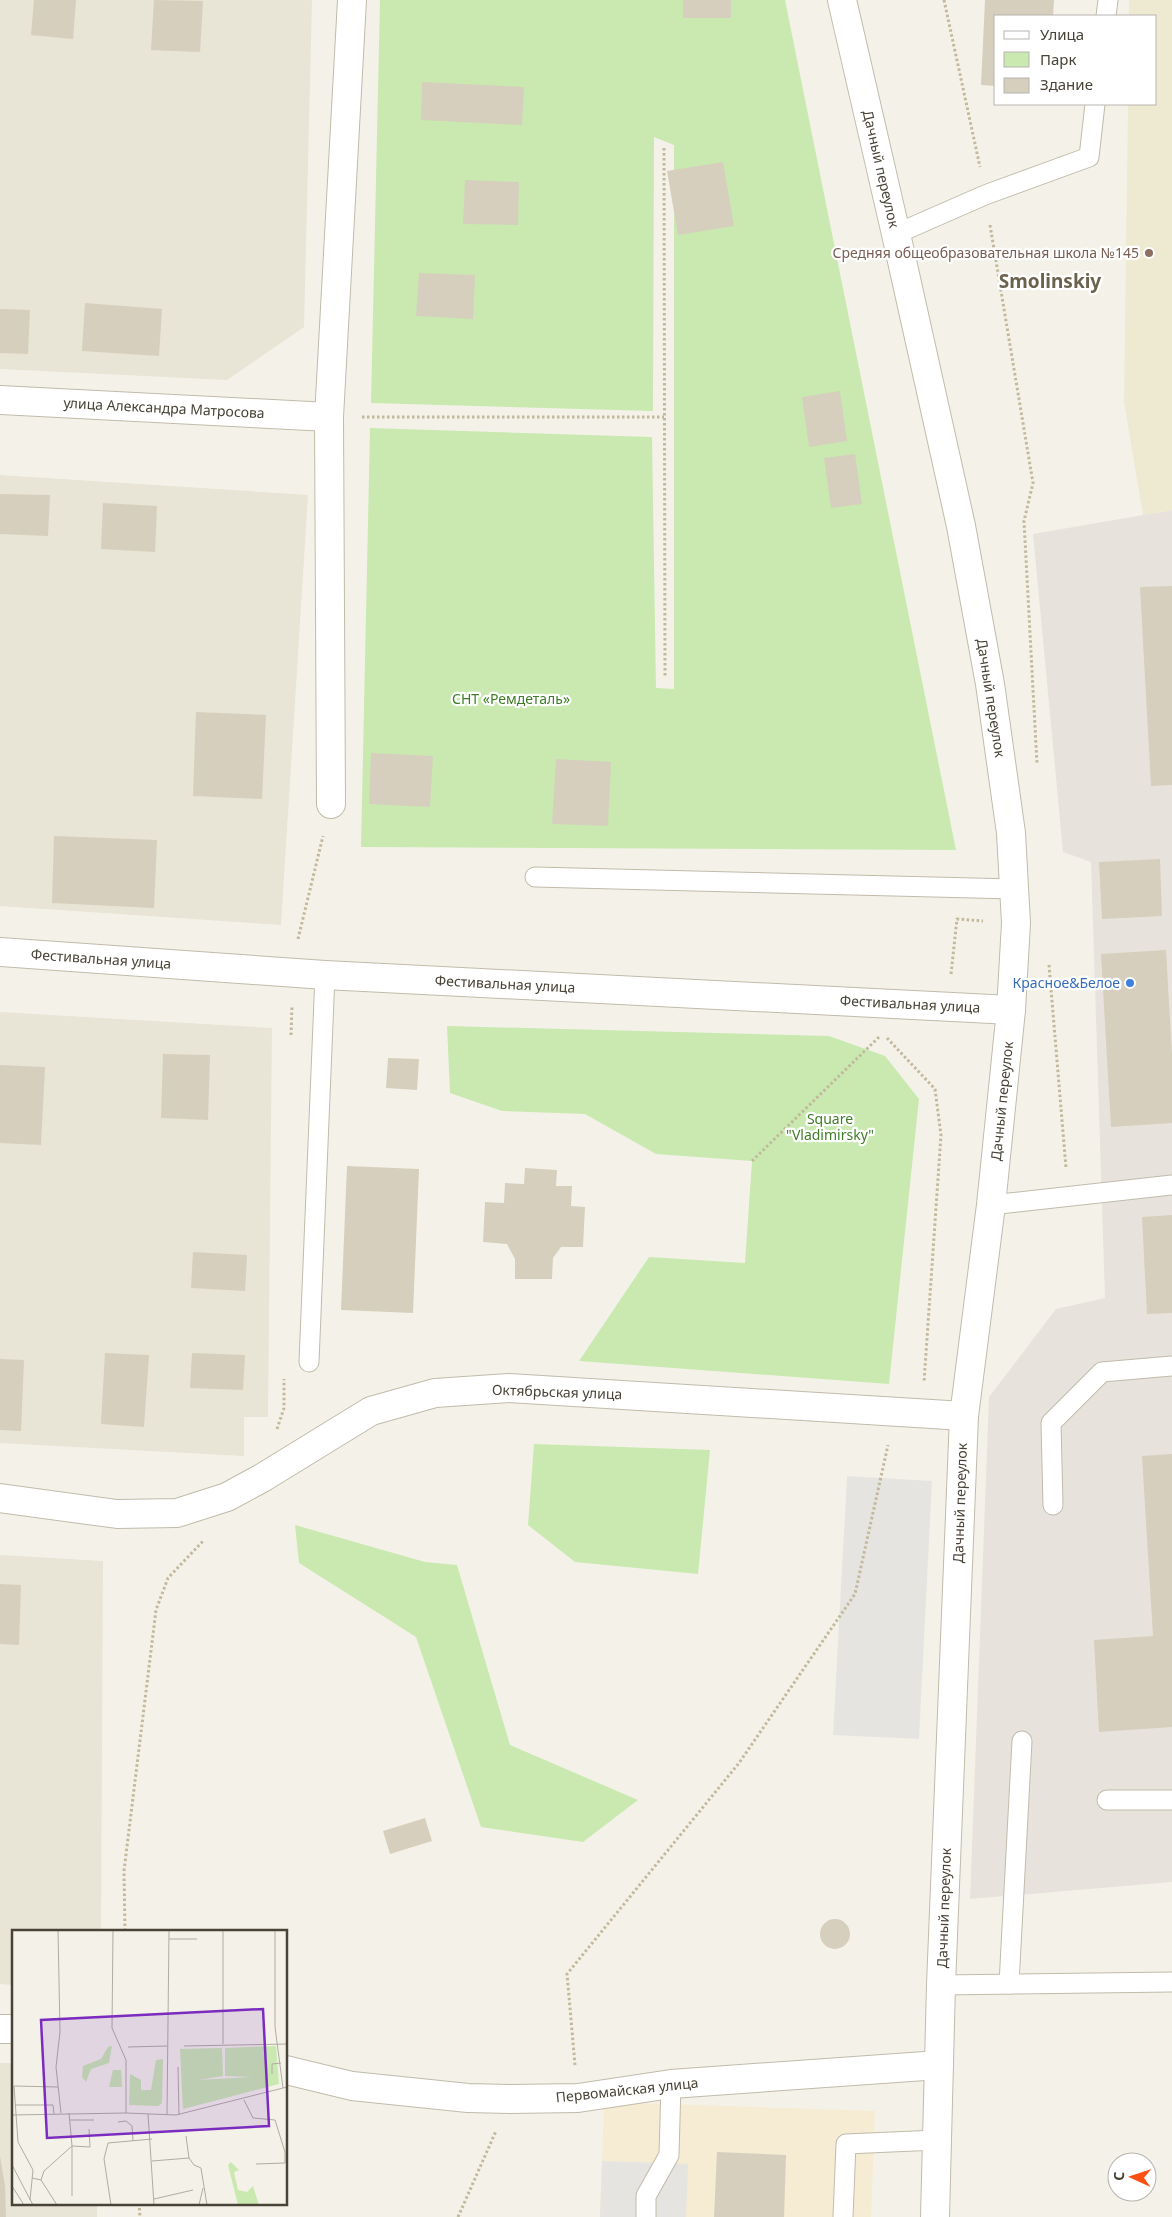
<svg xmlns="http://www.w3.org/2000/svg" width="1172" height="2217" viewBox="0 0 1172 2217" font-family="'Noto Sans',sans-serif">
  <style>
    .residential { fill: #e8e4d6 }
    .commercial { fill: #f6ebd3 }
    .industrial { fill: #e7e3dc }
    .education { fill: #eee9d1 }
    .green { fill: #c9e9b0 }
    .parking { fill: #e5e4e0 }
    .building { fill: #d6cfbd }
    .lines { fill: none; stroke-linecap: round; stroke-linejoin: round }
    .lane-casing { stroke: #c0bbaa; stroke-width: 21 }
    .street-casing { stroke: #c0bbaa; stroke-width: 30 }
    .path { stroke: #c2b89b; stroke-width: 3; stroke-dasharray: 2.5 2.5; stroke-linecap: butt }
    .lane { stroke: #fff; stroke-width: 19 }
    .street { stroke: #fff; stroke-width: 28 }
    .education-dot { fill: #8d6e63; stroke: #fff; stroke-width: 2 }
    .shop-dot { fill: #3f7fe0; stroke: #fff; stroke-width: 2 }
    .labels { text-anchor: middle; stroke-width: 4.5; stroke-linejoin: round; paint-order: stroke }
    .street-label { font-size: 14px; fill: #484336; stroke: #fff }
    .education-label { font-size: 14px; fill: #785e54; stroke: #fff; text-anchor: end }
    .park-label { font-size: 14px; fill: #3f7c27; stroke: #fff }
    .shop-label { font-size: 14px; fill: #366cbe; stroke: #fff; text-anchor: end }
    .district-label { font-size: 19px; font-weight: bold; fill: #6b624d; stroke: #fff }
    .inset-road { fill: none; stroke: #afaca1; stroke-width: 1 }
    .view { fill: #7b2cbf; fill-opacity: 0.15; stroke: #7b2cbf; stroke-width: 2.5 }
    .inset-edge { fill: none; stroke: #484336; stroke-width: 2.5 }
  </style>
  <rect width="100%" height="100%" fill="#f4f2e8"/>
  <g class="residential">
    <polygon points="0,0 312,0 304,327 227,380 0,369"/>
    <polygon points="0,475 308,495 281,925 0,906"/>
    <polygon points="0,1012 272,1028 268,1417 244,1417 244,1456 0,1443"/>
    <polygon points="0,1555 103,1561 101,1931 14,1931 14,1985 0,1984"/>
    <polygon points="0,2063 14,2063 14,2203 97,2203 97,2217 0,2217"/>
  </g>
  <polygon class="commercial" points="604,2102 875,2111 871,2217 600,2217"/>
  <polygon class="industrial" points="1172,510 1172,1882 970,1899 989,1397 1056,1309 1105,1298 1091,862 1063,852 1033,534"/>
  <polygon class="education" points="1129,0 1172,0 1172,510 1143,515 1124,402 1128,104 1156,104 1156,16 1129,16"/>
  <g class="green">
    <polygon points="380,0 785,0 956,850 361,847 370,428 652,437 656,688 674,689 674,145 654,137 653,411 371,403"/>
    <polygon points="447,1026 829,1036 885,1056 919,1099 889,1384 579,1361 649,1257 745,1263 752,1161 656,1154 585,1114 502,1111 450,1093"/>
    <polygon points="534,1444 710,1450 698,1574 575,1562 528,1525"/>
    <polygon points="295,1525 425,1562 457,1565 510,1745 638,1800 583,1842 481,1827 416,1637 299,1563"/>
  </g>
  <g class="parking">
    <polygon points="847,1476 932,1481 919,1739 833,1735"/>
    <polygon points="602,2161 688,2164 686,2217 600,2217"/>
  </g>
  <g class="building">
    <polygon points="34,0 76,0 73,39 31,35"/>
    <polygon points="154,0 203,1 200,52 151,50"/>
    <rect x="683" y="0" width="48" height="18"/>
    <polygon points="985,0 1054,0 1053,16 996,16 996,86 981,85"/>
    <polygon points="422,82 524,87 522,125 421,120"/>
    <polygon points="723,162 734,226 678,235 667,171"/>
    <polygon points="465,180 519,182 518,225 463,224"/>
    <polygon points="419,273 475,275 473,319 416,316"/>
    <polygon points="85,303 162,309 159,356 82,351"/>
    <polygon points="0,309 30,310 28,354 0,353"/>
    <polygon points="840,391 847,441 809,447 802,397"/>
    <polygon points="855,454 862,504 831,508 824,458"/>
    <polygon points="0,494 50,495 48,536 0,534"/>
    <polygon points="103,503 157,506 155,552 101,549"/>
    <polygon points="1172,586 1172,785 1151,786 1140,587"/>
    <polygon points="196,712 266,715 262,799 193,796"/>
    <polygon points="371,753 433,756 430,807 369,804"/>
    <polygon points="556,759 611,762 608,826 552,824"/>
    <polygon points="54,836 157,840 154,908 52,903"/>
    <polygon points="1160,859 1162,916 1102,919 1099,862"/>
    <polygon points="1166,950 1172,1055 1172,1123 1111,1127 1101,954"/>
    <polygon points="163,1054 210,1055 208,1120 161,1118"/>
    <polygon points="388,1058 419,1059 417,1090 386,1088"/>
    <polygon points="0,1065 45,1067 41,1145 0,1143"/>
    <polygon points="347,1166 419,1169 413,1313 341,1310"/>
    <polygon points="525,1168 557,1170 556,1186 572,1186 571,1206 585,1207 583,1247 561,1247 553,1258 552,1279 515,1279 515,1259 507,1244 483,1242 485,1202 504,1203 505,1183 524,1184"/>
    <polygon points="1172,1215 1172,1313 1147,1314 1142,1217"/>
    <polygon points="193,1252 247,1255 245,1291 191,1288"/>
    <polygon points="105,1353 149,1355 144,1427 101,1424"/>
    <polygon points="192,1353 245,1355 243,1390 190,1388"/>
    <polygon points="0,1359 24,1360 21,1431 0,1430"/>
    <polygon points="1172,1454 1172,1727 1099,1732 1094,1640 1153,1636 1142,1456"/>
    <polygon points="0,1584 21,1585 19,1645 0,1644"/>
    <polygon points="425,1818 432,1841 390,1854 383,1831"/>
    <circle cx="835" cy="1934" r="15"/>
    <polygon points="717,2152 786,2155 784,2217 714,2217"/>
    <polygon points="0,2156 5,2186 6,2217 0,2217"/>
  </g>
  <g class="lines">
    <g class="lane-casing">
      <g id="lane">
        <polyline points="1106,16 1108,0"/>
        <polyline points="896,234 985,195 1089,157 1095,104"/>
        <polyline points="535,877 1014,889"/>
        <polyline points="991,1205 1172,1185"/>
        <polyline points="309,1362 325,975"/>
        <polyline points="1053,1505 1051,1423 1102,1372 1172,1366"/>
        <polyline points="1107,1800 1172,1800"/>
        <polyline points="1009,1984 1022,1741"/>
        <polyline points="941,1985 1172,1982"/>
        <polyline points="646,2217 646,2196 669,2155 671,2084"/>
        <polyline points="843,2217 846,2144 937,2140"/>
      </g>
    </g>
    <g class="street-casing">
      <g id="street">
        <polyline points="842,0 896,234 961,526 990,684 1011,833 1016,923 1011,1010 991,1205 964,1416 941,1985 935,2217"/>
        <polyline points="0,400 329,417"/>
        <polyline points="331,804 329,417 352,0"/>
        <polyline points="0,952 325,975 1011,1010"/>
        <polyline points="0,1498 117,1514 177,1513 227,1497 262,1478 371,1411 435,1393 509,1388 964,1416"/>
        <polyline points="0,2029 14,2029"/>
        <polyline points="286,2070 352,2086 468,2098 510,2099 578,2098 671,2084 939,2065"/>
      </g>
    </g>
    <g class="path">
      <polyline points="944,0 980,167"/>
      <polyline points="664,148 665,677"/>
      <polyline points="990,225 1033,483 1024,521 1037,764"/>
      <polyline points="362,417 664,417"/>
      <polyline points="298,939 323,836"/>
      <polyline points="1049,965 1066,1168"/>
      <polyline points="951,974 957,919 983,921"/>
      <polyline points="291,1035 292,1006"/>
      <polyline points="887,1038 935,1089 941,1135 924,1382"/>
      <polyline points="752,1161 880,1036"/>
      <polyline points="277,1429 284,1408 284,1379"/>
      <polyline points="125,1931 124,1871 156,1610 168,1578 204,1540"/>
      <polyline points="575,2065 567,1974 739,1763 855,1594 888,1445"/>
      <polyline points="139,2203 140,2217"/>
      <polyline points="458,2217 496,2131"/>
    </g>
    <use href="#lane" class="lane"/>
    <use href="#street" class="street"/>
  </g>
  <circle class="education-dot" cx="1149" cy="253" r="5"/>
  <circle class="shop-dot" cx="1130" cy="983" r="5"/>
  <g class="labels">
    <g class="street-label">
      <text transform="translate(881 169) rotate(77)" y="5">Дачный переулок</text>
      <text transform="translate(164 408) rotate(3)" y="5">улица Александра Матросова</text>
      <text transform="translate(991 698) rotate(81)" y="5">Дачный переулок</text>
      <text transform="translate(101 959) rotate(4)" y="5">Фестивальная улица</text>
      <text transform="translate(505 984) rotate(3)" y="5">Фестивальная улица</text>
      <text transform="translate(910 1004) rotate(3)" y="5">Фестивальная улица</text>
      <text transform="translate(1002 1101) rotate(-84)" y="5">Дачный переулок</text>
      <text transform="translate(557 1392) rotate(2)" y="5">Октябрьская улица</text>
      <text transform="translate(960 1503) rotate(-88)" y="5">Дачный переулок</text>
      <text transform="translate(944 1908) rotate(-88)" y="5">Дачный переулок</text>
      <text transform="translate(627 2090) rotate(-6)" y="5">Первомайская улица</text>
    </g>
    <g class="education-label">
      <text x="1139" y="258">Средняя общеобразовательная школа №145</text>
    </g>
    <g class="park-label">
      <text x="511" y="704">СНТ «Ремдеталь»</text>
      <text x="830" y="1124">Square<tspan x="830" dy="16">"Vladimirsky"</tspan></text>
    </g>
    <g class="shop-label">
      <text x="1120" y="988">Красное&amp;Белое</text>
    </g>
    <g class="district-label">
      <text x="1050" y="288">Smolinskiy</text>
    </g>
  </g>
  <g transform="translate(12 1930)">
    <rect width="275" height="275" fill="#f4f2e8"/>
    <path d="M100 116 97 133 79 139 74 152 70 147 71 136 89 129 96 117ZM264 116 267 154 171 179 168 119 210 118 211 146 186 150 240 147 213 146V118ZM151 129 150 173 146 176 117 175 118 144 129 150V160H139L144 130ZM101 140H109L110 157H97ZM219 232 227 240 222 242 226 260 235 262 241 256 247 275H226L216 235Z" fill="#c9e9b0"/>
    <path class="inset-road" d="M46 0 48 102 44 137 49 183M101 0 100 98 114 130V183M263 0V97L271 158M157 9H185M211 114V0M172 116 275 114M116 117 155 116M166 137 167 185M260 144V134L269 133M232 170 241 188 263 190 273 222V233L244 234M3 175H41L42 184M57 183 60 216 78 217 77 199M136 184 142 275M0 185 114 183 164 185 275 157M155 185 157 0M58 190H82M106 192 114 191 120 196 121 211M174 206 177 228M60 216V266M140 231 177 228 182 235 189 238 195 275M0 235 21 275M20 248 29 250 45 275M29 250 32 241 60 216M0 256 12 275M142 269 181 260M18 270 21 240 6 212 2 156 46 157M99 275 92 229 96 213 140 209M187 275 191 258"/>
    <path class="view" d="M251 79 257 196 35 208 29 90Z"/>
    <rect width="275" height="275" class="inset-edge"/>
  </g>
  <rect x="994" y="15" width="162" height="90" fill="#ffffff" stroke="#b6b4af"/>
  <rect x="1004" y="31" width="25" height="8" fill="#ffffff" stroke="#b6b4af"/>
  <text x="1040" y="40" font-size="15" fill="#484336">Улица</text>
  <rect x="1004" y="52" width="25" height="15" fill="#c9e9b0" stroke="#b6b4af"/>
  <text x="1040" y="65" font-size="15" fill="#484336">Парк</text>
  <rect x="1004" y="78" width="25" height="15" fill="#d6cfbd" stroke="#b6b4af"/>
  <text x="1040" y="90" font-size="15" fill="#484336">Здание</text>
  <g transform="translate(1132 2177) rotate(273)"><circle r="24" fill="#ffffff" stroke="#b6b4af"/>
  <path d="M0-4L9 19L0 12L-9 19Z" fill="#ff5014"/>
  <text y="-8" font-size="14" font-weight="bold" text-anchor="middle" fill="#484336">С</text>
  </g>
</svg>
